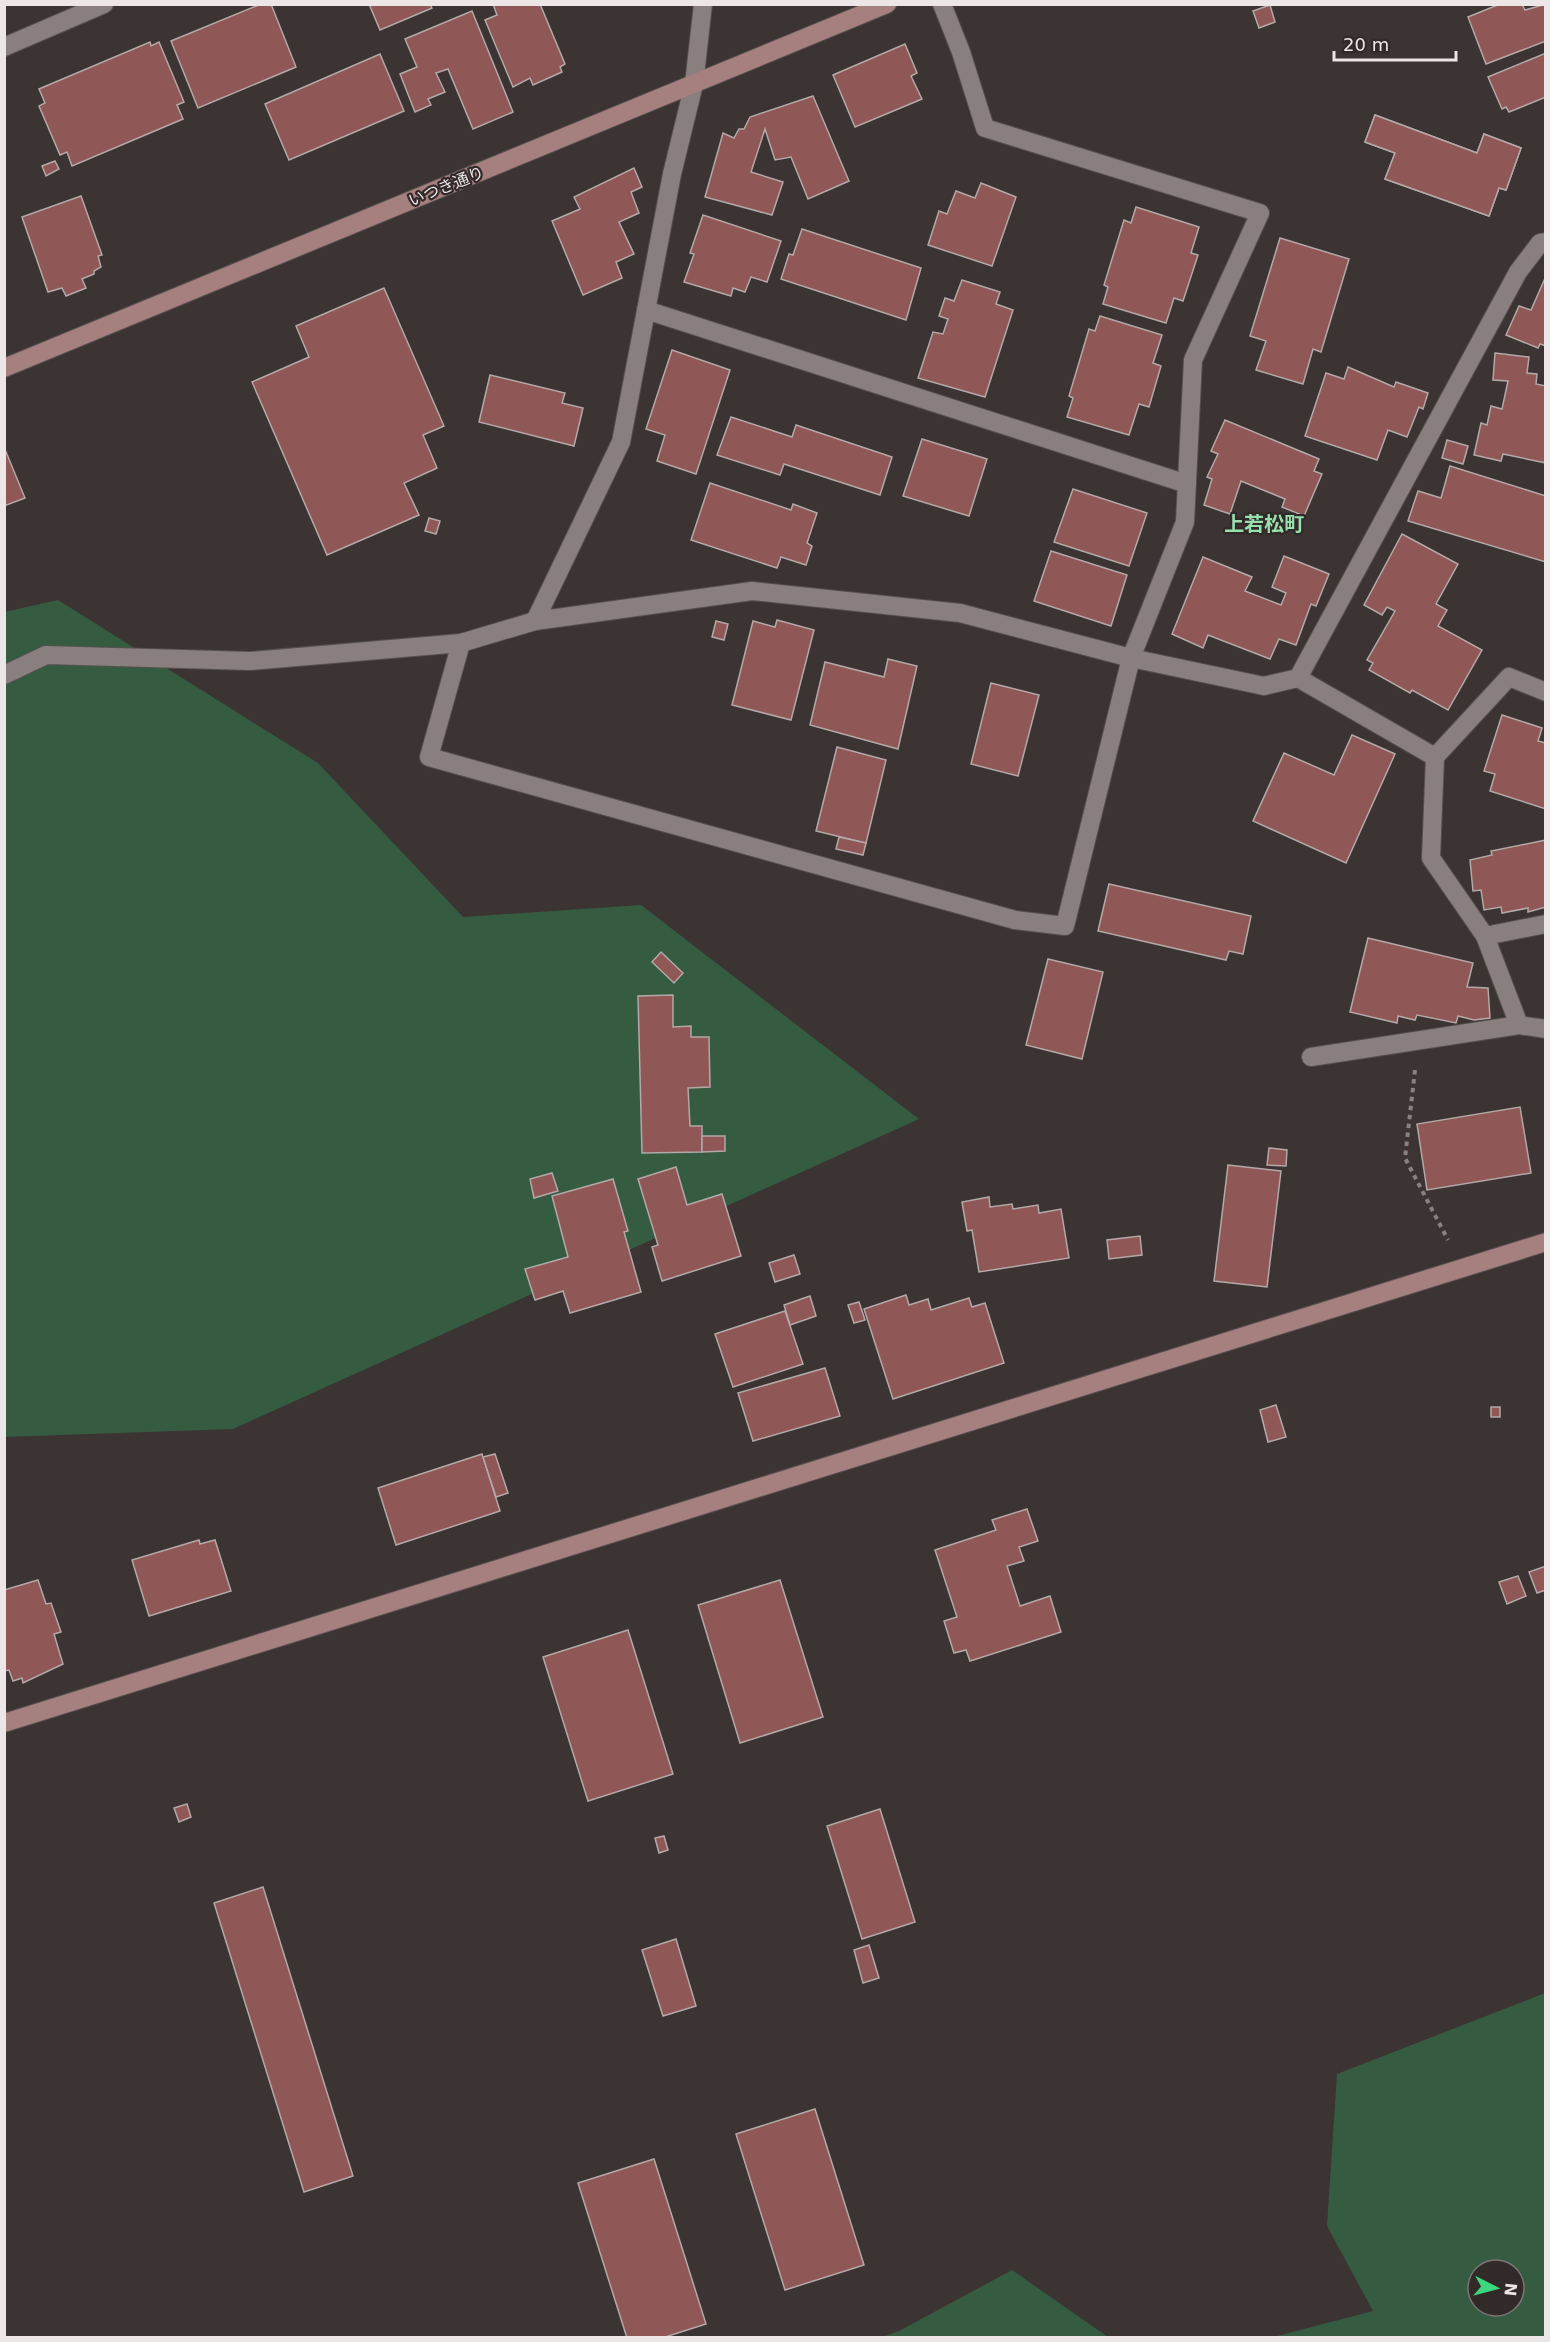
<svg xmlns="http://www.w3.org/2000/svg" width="1550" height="2342" viewBox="0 0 1550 2342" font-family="'DejaVu Sans','Noto Sans JP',sans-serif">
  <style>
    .green { fill: #355b41; fill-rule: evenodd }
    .building { fill: #8f5755; stroke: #b3a9a8; stroke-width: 1.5 }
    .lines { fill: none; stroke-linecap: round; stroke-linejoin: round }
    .lane-casing { stroke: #575050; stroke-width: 20 }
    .street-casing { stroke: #575050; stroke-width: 20 }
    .secondary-casing { stroke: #575050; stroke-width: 20 }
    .path { stroke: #8a8282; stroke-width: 4; stroke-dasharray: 4.5 4.5; stroke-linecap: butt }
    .lane { stroke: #897f7f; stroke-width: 18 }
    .street { stroke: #897f7f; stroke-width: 18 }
    .secondary { stroke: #a67f7f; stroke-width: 18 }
    .labels { text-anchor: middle; stroke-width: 4.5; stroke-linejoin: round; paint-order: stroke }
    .street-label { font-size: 16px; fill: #ece6e6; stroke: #322929 }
    .quarter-label { font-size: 20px; font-weight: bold; fill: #97dfad; stroke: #322929 }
  </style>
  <rect width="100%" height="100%" fill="#3c3333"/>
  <g class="green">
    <polygon points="58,600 318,763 463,917 641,905 919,1119 233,1429 5,1437 4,612"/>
    <path d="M1545 1993V2337H1273L1373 2311 1327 2226 1337 2074ZM1478 2270H1514V2306H1478Z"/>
    <polygon points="1012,2270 1108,2337 882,2337 899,2331"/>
  </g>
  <g class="building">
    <polygon points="261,4 271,4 296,67 198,108 171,41"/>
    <polygon points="369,4 430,4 432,8 380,30"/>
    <polygon points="493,4 540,4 565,64 560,67 562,72 533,85 530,78 513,87 485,20 497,15"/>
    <polygon points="1500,4 1522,4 1525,10 1546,4 1546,41 1486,64 1468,17"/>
    <polygon points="1270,5 1275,22 1259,28 1253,11"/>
    <polygon points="472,11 513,112 473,129 448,69 436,73 445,92 428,99 431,105 415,112 400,74 417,67 405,39"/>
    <polygon points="150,42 151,46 159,42 184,102 177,105 183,119 72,166 67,152 60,155 39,106 45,103 39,89"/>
    <polygon points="905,44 917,73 911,76 922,99 855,127 833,75"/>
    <polygon points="1546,53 1546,97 1509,112 1506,107 1502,109 1488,77"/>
    <polygon points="380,54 404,111 289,160 265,104"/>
    <polygon points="813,96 849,181 808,199 791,157 775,160 765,129 751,172 783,182 772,215 705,197 723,133 734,138 739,129 744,129 750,117"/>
    <polygon points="1375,115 1477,153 1484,134 1521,148 1506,190 1499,188 1489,216 1385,179 1395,153 1365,142"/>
    <polygon points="1375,115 1477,153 1484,134 1521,148 1506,190 1499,188 1489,216 1385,179 1395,153 1365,142"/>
    <polygon points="55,161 59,169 46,176 42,166"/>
    <polygon points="634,168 642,187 631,192 639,213 619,222 634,254 616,262 622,278 583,295 552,221 580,209 574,197"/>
    <polygon points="981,183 1016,197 992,266 928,245 939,211 947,214 956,191 975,198"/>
    <polygon points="81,196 102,255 98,256 101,267 94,271 94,274 82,279 86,288 66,296 62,288 48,292 22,217"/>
    <polygon points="1136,207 1199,227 1191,253 1198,255 1183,301 1174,298 1166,323 1103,304 1108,287 1104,285 1124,220 1131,223"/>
    <polygon points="703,215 781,241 767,282 751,277 745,292 733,288 731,296 684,282 694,254 690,253"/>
    <polygon points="802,229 921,268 906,320 781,279 789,254 793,255"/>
    <polygon points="1280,238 1349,259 1321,352 1313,349 1303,384 1256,370 1266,341 1250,336"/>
    <polygon points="1546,276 1546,346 1540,344 1538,348 1506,335 1519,306 1531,310"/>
    <polygon points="962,280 1000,292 996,304 1013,310 985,397 918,378 933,332 943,334 948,319 939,316 945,298 954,301"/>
    <polygon points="384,288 444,426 423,435 437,468 404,483 419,515 327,555 252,382 309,357 296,326"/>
    <polygon points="1100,316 1162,335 1153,363 1161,366 1149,407 1139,404 1129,435 1067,417 1073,398 1069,396 1089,329 1095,331"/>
    <polygon points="672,350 730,370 696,474 657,461 665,435 646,429"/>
    <polygon points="1495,353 1529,357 1527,373 1537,374 1536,384 1546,386 1546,463 1503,454 1501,461 1474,455 1481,423 1487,425 1491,406 1502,409 1508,381 1493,380"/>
    <polygon points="1348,367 1394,387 1396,382 1428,393 1423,409 1419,407 1407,437 1388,430 1377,460 1305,436 1326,373 1344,379"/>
    <polygon points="490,375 565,393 562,403 583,408 574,446 479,422"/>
    <polygon points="731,417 792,437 796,425 892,457 880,495 784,464 780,475 717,455"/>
    <polygon points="1225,420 1319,459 1314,471 1322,474 1304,516 1282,507 1285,499 1241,481 1230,514 1204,505 1212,479 1207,477 1218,454 1211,451"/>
    <polygon points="922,439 987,459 969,516 903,496"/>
    <polygon points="1447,440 1468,446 1463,464 1442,458"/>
    <polygon points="4,447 25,498 4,506"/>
    <polygon points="1450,466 1546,496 1546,562 1408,521 1418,491 1441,498"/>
    <polygon points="710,483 791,510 793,504 817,513 807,543 812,546 806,565 781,557 777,568 691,540"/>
    <polygon points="1073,489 1147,513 1129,566 1054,542"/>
    <polygon points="429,518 440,521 436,534 425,531"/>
    <polygon points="1402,534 1458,564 1436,604 1447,610 1438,626 1482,650 1448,710 1412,690 1410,693 1369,670 1373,663 1367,660 1395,611 1387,607 1382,615 1364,605"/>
    <polygon points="1051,551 1127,575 1111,626 1034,601"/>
    <polygon points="1284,556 1329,574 1316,606 1311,604 1296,645 1279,639 1270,659 1208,635 1203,648 1172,634 1203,557 1252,577 1245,591 1281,605 1286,593 1272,587"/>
    <polygon points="777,620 814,630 791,720 732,705 753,621 775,627"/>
    <polygon points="716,621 728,624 724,640 712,637"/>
    <polygon points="888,659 917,666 898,749 810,725 825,662 884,677"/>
    <polygon points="991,683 1039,695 1018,776 971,764"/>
    <polygon points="1502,715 1542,728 1538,741 1546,743 1546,809 1490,791 1495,774 1484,771"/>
    <polygon points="1352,735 1395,754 1346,863 1253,821 1284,753 1334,775"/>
    <polygon points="837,747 886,760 866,843 816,831"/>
    <polygon points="839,837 866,843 863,855 836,849"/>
    <polygon points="1546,840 1546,907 1528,912 1528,908 1502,913 1501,907 1484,910 1481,890 1473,891 1470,860 1492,855 1491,851"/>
    <polygon points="1109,884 1251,916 1243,954 1229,951 1226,960 1098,931"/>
    <polygon points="1368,938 1473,963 1467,987 1488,988 1490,1018 1474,1020 1458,1016 1456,1023 1417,1015 1415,1020 1398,1016 1397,1023 1350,1012"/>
    <polygon points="661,952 683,973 674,983 652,962"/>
    <polygon points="1048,959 1103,972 1082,1059 1026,1045"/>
    <polygon points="673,995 673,1027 691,1026 691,1037 709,1037 710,1087 688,1088 690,1126 702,1126 702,1152 642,1153 638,996"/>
    <polygon points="1520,1107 1531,1173 1427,1190 1417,1124"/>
    <polygon points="702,1136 725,1136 725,1151 702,1152"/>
    <polygon points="1269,1148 1287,1150 1286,1166 1267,1165"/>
    <polygon points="1228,1165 1281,1171 1267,1287 1214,1281"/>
    <polygon points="676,1167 687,1205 722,1194 741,1256 662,1281 652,1247 658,1245 638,1179"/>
    <polygon points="552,1173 558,1191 534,1198 530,1179"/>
    <polygon points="613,1179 628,1231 624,1232 641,1292 570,1313 563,1291 535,1300 525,1269 568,1257 552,1196"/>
    <polygon points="989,1197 990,1207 1012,1204 1013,1209 1038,1205 1039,1213 1061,1209 1069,1258 979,1272 972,1230 967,1231 962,1202"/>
    <polygon points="1140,1236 1142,1255 1109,1259 1107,1240"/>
    <polygon points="794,1255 800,1274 775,1282 769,1263"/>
    <polygon points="906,1295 909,1305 928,1299 931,1310 969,1298 972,1307 985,1303 1004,1363 893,1399 864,1309"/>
    <polygon points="810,1296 816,1316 790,1325 784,1305"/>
    <polygon points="859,1302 865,1320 854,1323 848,1305"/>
    <polygon points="785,1311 803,1364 733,1387 715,1334"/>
    <polygon points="825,1368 840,1416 753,1441 738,1393"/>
    <polygon points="1276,1405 1286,1437 1268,1442 1260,1410"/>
    <rect x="1491" y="1407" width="9" height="10"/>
    <polygon points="482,1454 500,1511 396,1545 378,1488"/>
    <polygon points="495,1454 508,1493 496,1497 483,1457"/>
    <polygon points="1027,1509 1038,1541 1019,1547 1024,1561 1007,1566 1020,1606 1050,1596 1061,1632 970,1661 966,1650 954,1653 944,1621 957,1617 935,1550 996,1530 992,1520"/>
    <polygon points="199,1540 200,1544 215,1540 231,1591 149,1616 132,1560"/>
    <polygon points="1546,1566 1546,1590 1537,1593 1529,1572"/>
    <polygon points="1518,1576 1526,1596 1507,1604 1499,1582"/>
    <polygon points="38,1580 46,1604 51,1603 61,1632 54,1634 63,1664 23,1683 22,1678 13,1681 9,1670 4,1671 4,1590"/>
    <polygon points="780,1580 823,1717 740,1743 698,1605"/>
    <polygon points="628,1630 673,1774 588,1801 543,1657"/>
    <polygon points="187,1804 191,1817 179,1822 174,1808"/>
    <polygon points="880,1809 915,1922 862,1939 827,1826"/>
    <polygon points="664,1836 668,1850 659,1853 655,1838"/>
    <polygon points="263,1887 353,2176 304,2192 214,1903"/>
    <polygon points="676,1939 696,2006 663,2016 642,1950"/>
    <polygon points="869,1945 879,1978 863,1983 854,1950"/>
    <polygon points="815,2109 864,2265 785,2290 736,2134"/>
    <polygon points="654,2159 706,2324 662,2338 627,2338 578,2183"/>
  </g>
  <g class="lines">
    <g class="lane-casing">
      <g id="lane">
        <polyline points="1298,678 1435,757 1431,858 1485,936 1546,924"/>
        <polyline points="1435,757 1509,677 1546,692"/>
        <polyline points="1485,936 1519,1025"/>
        <polyline points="1311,1057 1519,1025 1546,1029"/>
      </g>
    </g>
    <g class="street-casing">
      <g id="street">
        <polyline points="4,47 104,4"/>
        <polyline points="646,310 1187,484"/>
        <polyline points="535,621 621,442 672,174 694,84 703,4"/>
        <polyline points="461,643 429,757 1015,920 1065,926 1131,658 1185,522 1193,360 1260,213 985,128 961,52 942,4"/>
        <polyline points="4,675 46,655 250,661 461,643 535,621 752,591 960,613 1131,658 1264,686 1298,678 1518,272 1540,243 1546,242"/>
      </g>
    </g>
    <g class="secondary-casing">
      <g id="secondary">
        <polyline points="4,368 887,4"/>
        <polyline points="4,1723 1546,1242"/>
      </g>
    </g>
    <polyline class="path" points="1415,1070 1405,1158 1448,1240"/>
    <use href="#lane" class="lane"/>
    <use href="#street" class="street"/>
    <use href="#secondary" class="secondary"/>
  </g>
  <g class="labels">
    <g class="street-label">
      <text transform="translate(446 186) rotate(-22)" y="6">いつき通り</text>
    </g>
    <g class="quarter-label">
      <text x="1264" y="531">上若松町</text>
    </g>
  </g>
  <rect width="1550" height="2342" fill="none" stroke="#ece6e6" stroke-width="12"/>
  <g transform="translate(1496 2288) rotate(96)"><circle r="28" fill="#322929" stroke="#7c7575" stroke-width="1.5"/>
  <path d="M0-4.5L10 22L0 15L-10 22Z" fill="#3ad77f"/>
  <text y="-9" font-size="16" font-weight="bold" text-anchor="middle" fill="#ece6e6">N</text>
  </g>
  <path d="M1334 51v9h122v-9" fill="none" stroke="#ece6e6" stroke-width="3"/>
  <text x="1343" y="51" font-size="18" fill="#ece6e6" stroke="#322929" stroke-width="4.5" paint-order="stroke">20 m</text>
</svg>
